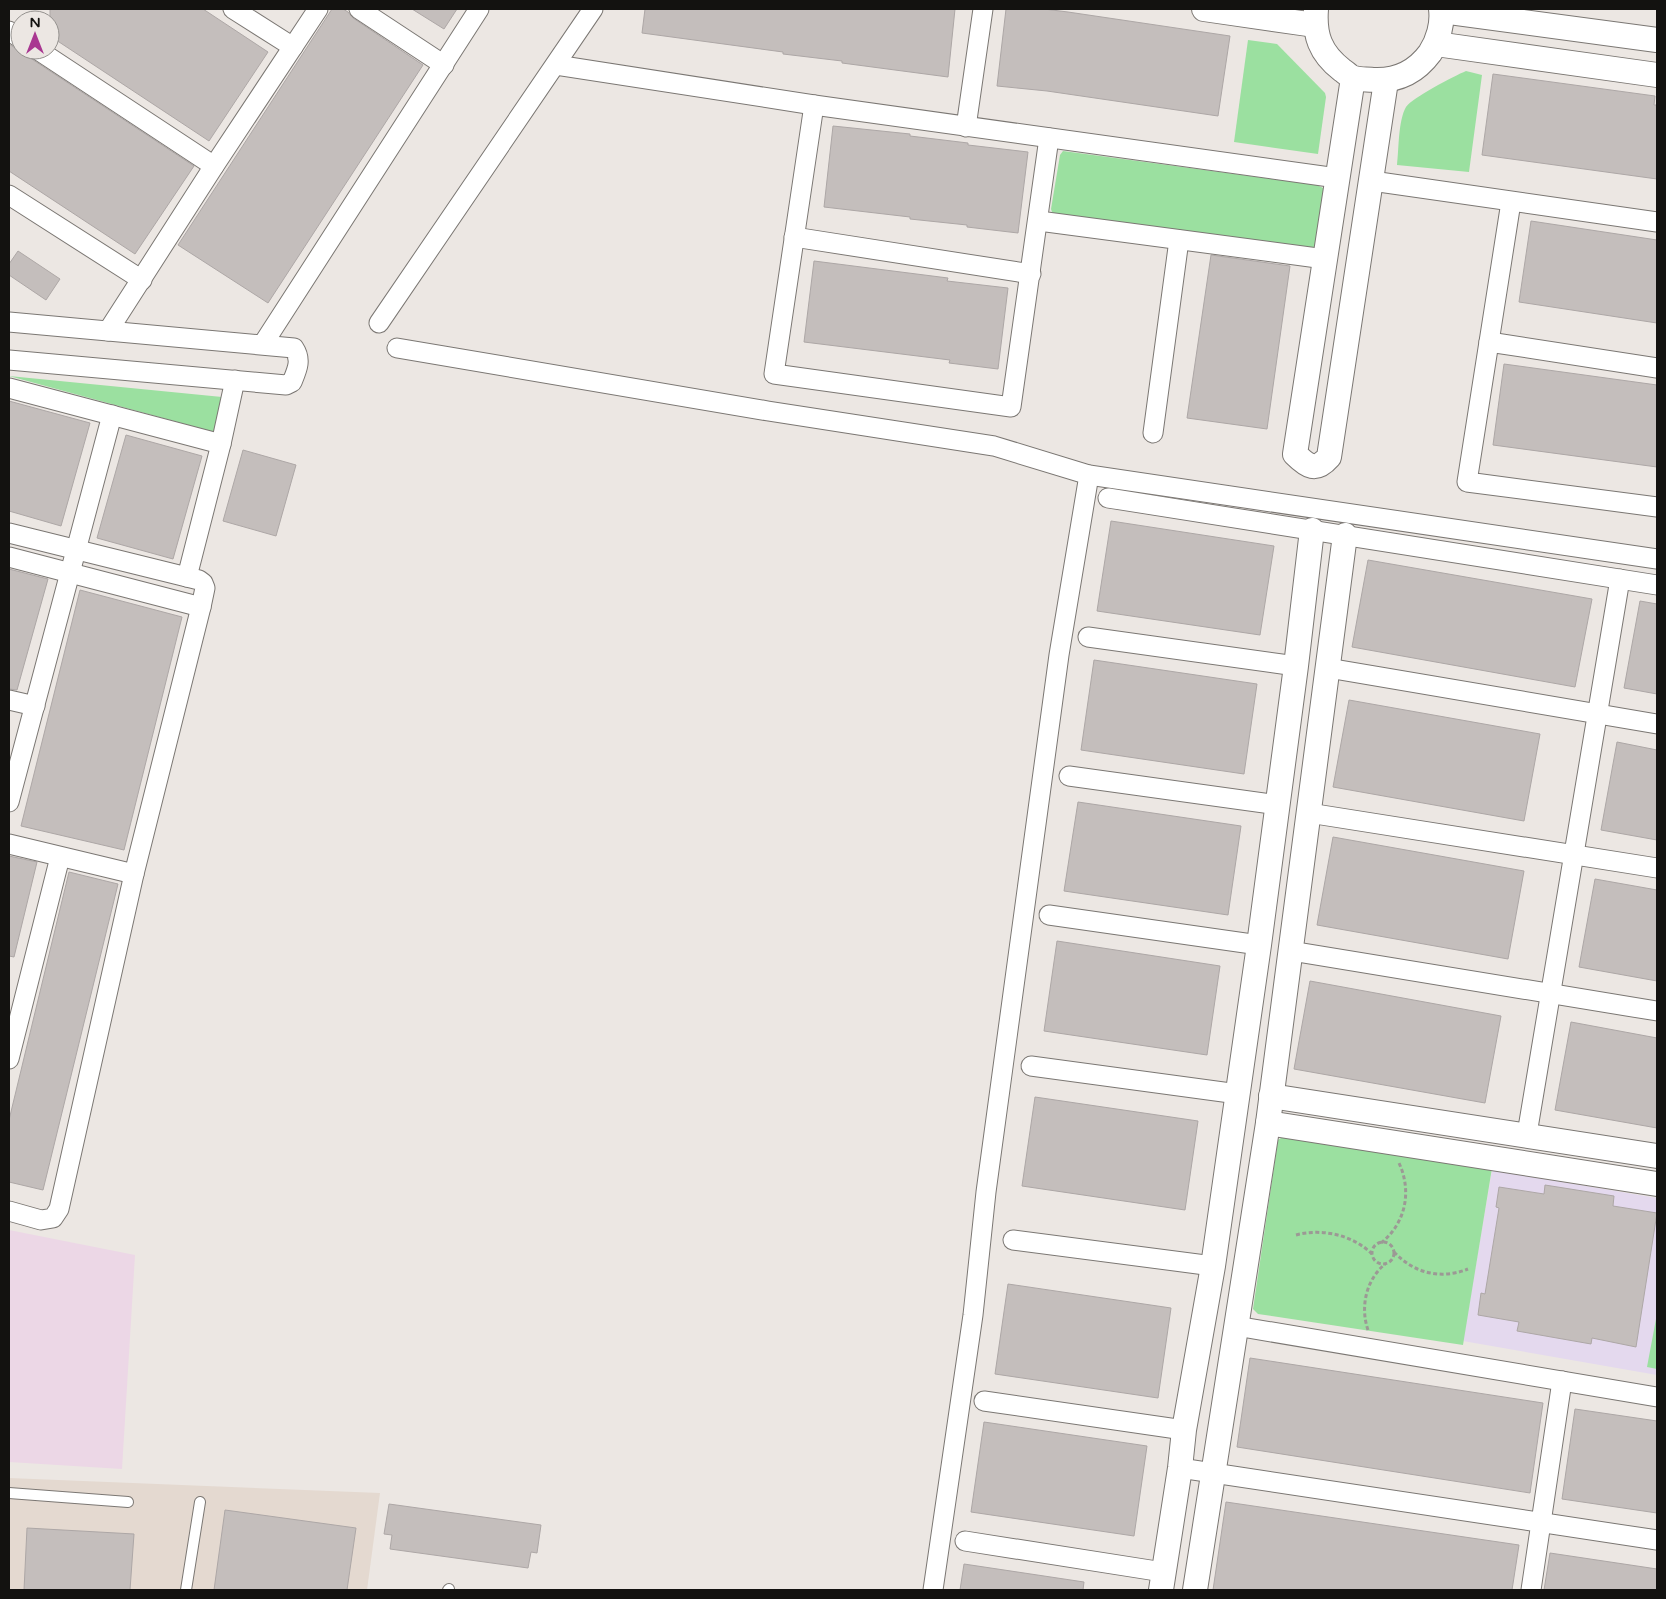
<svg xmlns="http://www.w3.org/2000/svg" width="1666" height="1599" viewBox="0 0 1666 1599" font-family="'Varela Round',sans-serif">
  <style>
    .commercial { fill: #ecd7e6 }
    .built { fill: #e4d9d0 }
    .education { fill: #e4d9ee }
    .green { fill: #9be0a0 }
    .building { fill: #c4bebc; stroke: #ada7a6 }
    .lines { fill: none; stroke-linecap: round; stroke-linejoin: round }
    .service-casing { stroke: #7b7773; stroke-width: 12 }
    .minor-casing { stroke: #7b7773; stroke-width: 21 }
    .tertiary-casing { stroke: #7b7773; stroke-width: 26 }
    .path { stroke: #9c9995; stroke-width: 3; stroke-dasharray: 4 2.5; stroke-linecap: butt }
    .service { stroke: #fff; stroke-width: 10 }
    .minor { stroke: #fff; stroke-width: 19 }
    .tertiary { stroke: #fff; stroke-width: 24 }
  </style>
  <rect width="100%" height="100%" fill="#ece7e3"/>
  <polygon class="commercial" points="9,1230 135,1255 122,1469 9,1462"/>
  <polygon class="built" points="9,1478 380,1493 367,1590 9,1590"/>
  <polygon class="education" points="1492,1170 1657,1198 1657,1375 1463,1341"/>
  <g class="green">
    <polygon points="1248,40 1277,44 1325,93 1326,97 1318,154 1234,142"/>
    <path d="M1466 71 1482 75 1469 172 1397 165C1399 149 1398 121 1406 107 1412 98 1454 76 1466 71Z"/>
    <polygon points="1063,151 1317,185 1323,188 1323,193 1316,246 1310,249 1054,214 1052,212 1051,209 1060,155"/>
    <polygon points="9,376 222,397 214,432"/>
    <polygon points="1284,1136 1492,1168 1463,1345 1258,1314 1253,1309 1278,1140"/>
    <polygon points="1656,1319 1657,1319 1657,1369 1647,1367"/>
  </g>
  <g class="building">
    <polygon points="50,9 203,9 268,52 209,141 50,36"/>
    <polygon points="332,9 343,9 348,12 353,18 423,65 268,303 178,245"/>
    <polygon points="412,9 457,9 444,29"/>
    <polygon points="645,9 955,9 948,77 842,63 842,61 783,54 783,52 642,33"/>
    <polygon points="1006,9 1044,9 1068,12 1230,36 1218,116 1047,91 997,86"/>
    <polygon points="9,44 194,166 135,254 9,171"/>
    <polygon points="1493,74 1655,96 1654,105 1657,105 1657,179 1482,155"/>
    <polygon points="833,126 910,134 910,136 968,143 968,145 1028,152 1018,233 967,227 967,225 910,219 910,217 824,207"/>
    <polygon points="1531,221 1657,240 1657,323 1519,302"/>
    <polygon points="18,251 60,279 46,300 9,275 9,264"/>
    <polygon points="1211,255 1290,266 1267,429 1187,418"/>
    <polygon points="814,261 948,278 947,281 1008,288 998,369 949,363 950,360 804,342"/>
    <polygon points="1504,364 1657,385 1657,467 1493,445"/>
    <polygon points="9,401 90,423 61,526 9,511"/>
    <polygon points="126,435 202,456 173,559 97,538"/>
    <polygon points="243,450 296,465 276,536 223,521"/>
    <polygon points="1111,521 1274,546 1260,635 1097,611"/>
    <polygon points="1368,560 1592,599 1575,687 1352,647"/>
    <polygon points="9,569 48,579 17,690 9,689"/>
    <polygon points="80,590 182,617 124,850 21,826"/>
    <polygon points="1640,601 1657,604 1657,694 1624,688"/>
    <polygon points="1094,660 1257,684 1244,774 1081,750"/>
    <polygon points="1349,700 1540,734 1524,821 1333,787"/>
    <polygon points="1617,742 1657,750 1657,840 1601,830"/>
    <polygon points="1078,802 1241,826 1228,915 1064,891"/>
    <polygon points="1333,837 1524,871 1508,959 1317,925"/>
    <polygon points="9,856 37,862 14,957 9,956"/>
    <polygon points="69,872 118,884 43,1190 9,1182 9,1120"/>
    <polygon points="1595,879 1657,890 1657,981 1579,967"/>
    <polygon points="1057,941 1220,966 1207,1055 1044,1031"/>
    <polygon points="1310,981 1501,1016 1485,1103 1294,1069"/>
    <polygon points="1571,1022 1657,1038 1657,1128 1555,1110"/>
    <polygon points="1035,1097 1198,1121 1185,1210 1022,1186"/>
    <polygon points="1545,1185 1614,1196 1613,1206 1657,1213 1636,1347 1592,1338 1591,1344 1517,1331 1519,1322 1478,1315 1481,1293 1485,1294 1499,1208 1496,1207 1499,1187 1544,1194"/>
    <polygon points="1008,1284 1171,1308 1158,1398 995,1374"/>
    <polygon points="1250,1358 1543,1403 1530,1493 1237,1447"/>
    <polygon points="1575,1409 1657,1421 1657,1513 1562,1499"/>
    <polygon points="984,1422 1147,1446 1134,1536 971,1512"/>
    <polygon points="1226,1502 1519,1545 1512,1590 1213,1590"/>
    <polygon points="389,1504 541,1525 537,1553 531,1552 528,1568 390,1549 392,1535 384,1534"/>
    <polygon points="225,1510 356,1528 347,1590 214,1590"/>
    <polygon points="27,1528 134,1534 130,1590 24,1590"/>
    <polygon points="1550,1553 1657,1569 1657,1590 1544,1590"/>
    <polygon points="964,1564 1084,1582 1083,1590 960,1590"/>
  </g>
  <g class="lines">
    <g class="service-casing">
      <g id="service">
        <polyline points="9,1493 128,1502"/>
        <polyline points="186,1590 200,1502"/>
        <polyline points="448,1590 449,1589"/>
      </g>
    </g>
    <g class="minor-casing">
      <g id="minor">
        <polyline points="233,9 293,47"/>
        <polyline points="359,9 444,65"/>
        <polyline points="9,31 20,38"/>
        <polyline points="38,50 214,166"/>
        <polyline points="556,65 814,105 1337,178"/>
        <polyline points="814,105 774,374 1011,407 1049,138"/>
        <polyline points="966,127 983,9"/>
        <polyline points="1372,181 1657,222"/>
        <polyline points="9,195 142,280"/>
        <polyline points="1511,202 1467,482 1657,507"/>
        <polyline points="1039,221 1325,259"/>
        <polyline points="794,237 1031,274"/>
        <path d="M9 322 294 348C302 360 297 370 292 382L286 385 9 360"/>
        <polyline points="379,323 593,9"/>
        <polyline points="108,331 214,166 318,9"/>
        <polyline points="1489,342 1657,368"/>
        <polyline points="263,344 479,9"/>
        <polyline points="397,348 768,411 994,446 1089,475 1657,559"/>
        <polyline points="9,388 221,444"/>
        <polyline points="1153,433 1179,240"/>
        <polyline points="1108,498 1657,585"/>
        <polyline points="9,533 199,580 203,583 205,588 201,607 134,874 59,1209 53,1218 41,1220 9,1211"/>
        <polyline points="9,557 201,607"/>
        <polyline points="187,577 221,444 235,380"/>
        <polyline points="1088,637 1296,666"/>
        <polyline points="1328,668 1657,724"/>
        <polyline points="9,700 35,706"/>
        <polyline points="1069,776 1278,805"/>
        <polyline points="9,802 112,415"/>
        <polyline points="1309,813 1657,868"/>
        <polyline points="9,844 134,874"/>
        <polyline points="1049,915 1259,945"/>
        <polyline points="1291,951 1657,1011"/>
        <polyline points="9,1059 60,857"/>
        <polyline points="1031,1066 1238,1094"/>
        <polyline points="1527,1134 1620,579"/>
        <polyline points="1013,1240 1213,1266"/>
        <polyline points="1236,1326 1657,1397"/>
        <polyline points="984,1401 1184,1430"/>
        <polyline points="1180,1468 1657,1540"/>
        <polyline points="965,1541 1163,1572"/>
        <polyline points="933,1590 973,1315 986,1192 1059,655 1089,475"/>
        <polyline points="1531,1590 1562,1381"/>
      </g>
    </g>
    <g class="tertiary-casing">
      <g id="tertiary">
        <polyline points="1204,9 1315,25"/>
        <path d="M1316 9C1314 35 1320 53 1342 70 1345 72 1350 77 1354 78 1360 80 1368 79 1374 80 1398 81 1416 72 1430 53 1438 41 1443 24 1441 9"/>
        <polyline points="1442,11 1657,40"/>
        <polyline points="1436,44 1657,75"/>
        <path d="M1353 78 1295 454C1308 467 1316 472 1329 457L1386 81"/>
        <polyline points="1271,1096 1657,1156"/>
        <polyline points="1268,1123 1657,1184"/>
        <polyline points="1161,1590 1180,1468 1184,1430 1213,1266 1259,945 1296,666 1312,530"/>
        <polyline points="1195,1590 1268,1123 1345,535"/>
      </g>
    </g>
    <g class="path">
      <path d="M1296 1235C1322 1228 1353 1235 1372 1254"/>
      <circle cx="1383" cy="1253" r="11"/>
      <path d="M1381 1243C1406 1223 1412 1191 1399 1163"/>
      <path d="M1394 1252C1414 1273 1440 1280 1468 1269"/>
      <path d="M1368 1330C1360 1307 1366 1280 1385 1264"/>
    </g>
    <use href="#service" class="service"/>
    <use href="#minor" class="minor"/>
    <use href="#tertiary" class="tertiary"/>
  </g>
  <rect width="1666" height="1599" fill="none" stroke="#131210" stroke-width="20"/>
  <g transform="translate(35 35)"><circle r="24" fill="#ece7e3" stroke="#95928f"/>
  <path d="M0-4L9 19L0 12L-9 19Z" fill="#a93791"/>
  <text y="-8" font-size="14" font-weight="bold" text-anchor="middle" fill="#131210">N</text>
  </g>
</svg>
